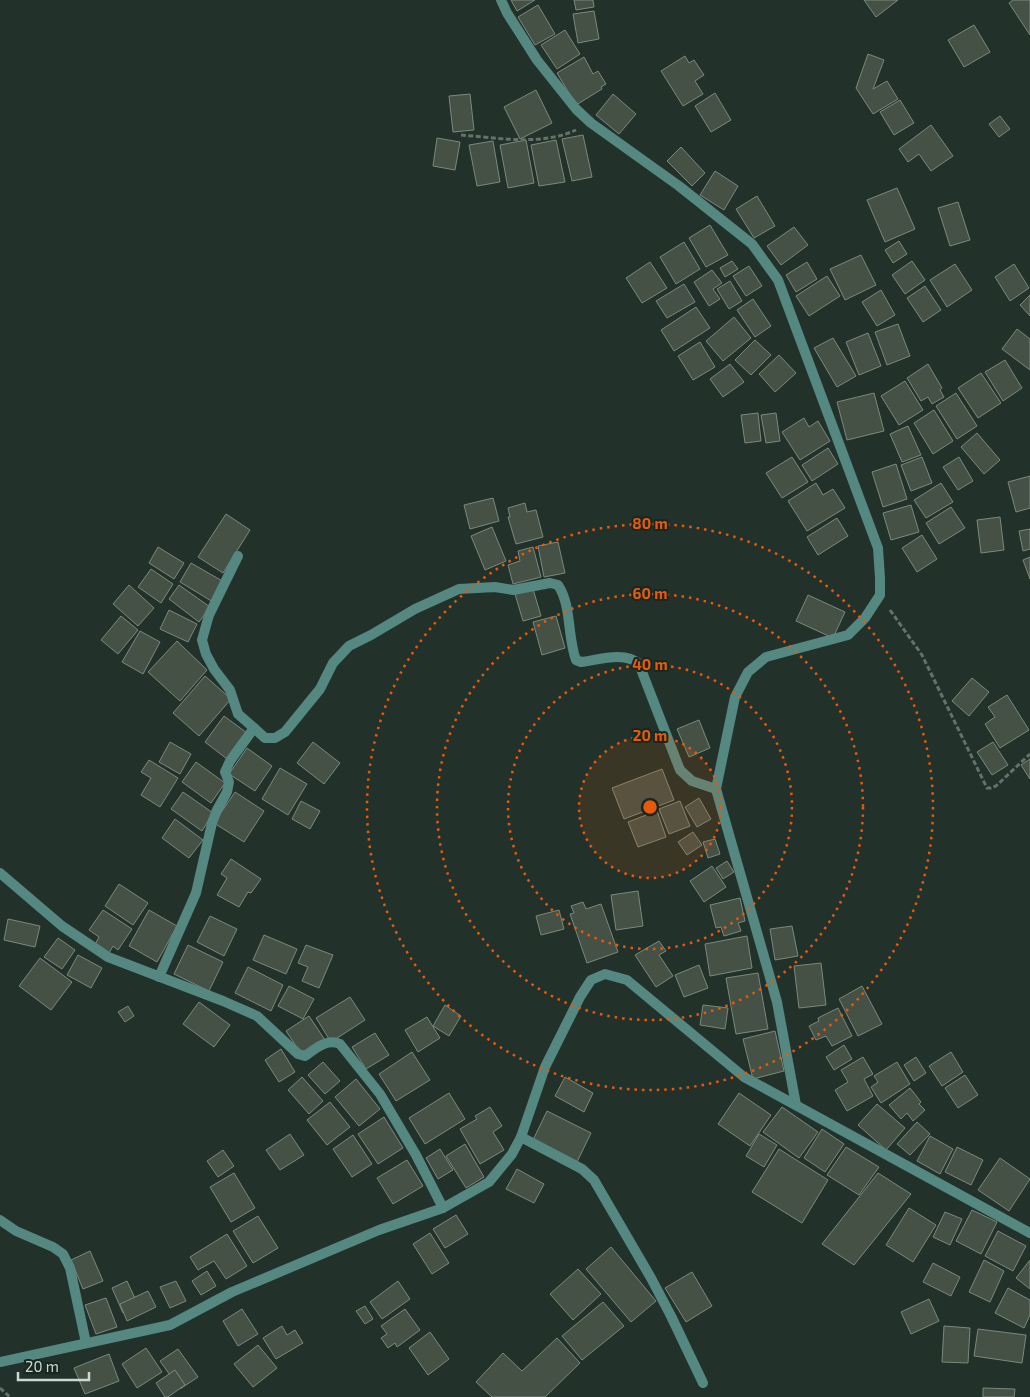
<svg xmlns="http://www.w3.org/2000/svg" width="1030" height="1397" viewBox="0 0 1030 1397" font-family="'Exo 2',sans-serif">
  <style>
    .building { fill: #465146; stroke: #7b897c }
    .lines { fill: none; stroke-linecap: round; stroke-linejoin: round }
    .path { stroke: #64726c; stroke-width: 3; stroke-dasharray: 5 2.5; stroke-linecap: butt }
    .street { stroke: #558881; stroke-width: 10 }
    .ring { fill: none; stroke: #e8590c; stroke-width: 2.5; stroke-dasharray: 2.5 5 }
    .centre { fill: #e8590c; stroke: #182821; stroke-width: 2.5 }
    .ring-label { font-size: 15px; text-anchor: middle; font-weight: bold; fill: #e8590c; stroke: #182821; stroke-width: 4; stroke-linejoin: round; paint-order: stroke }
  </style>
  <rect width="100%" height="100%" fill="#22322b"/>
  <g class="building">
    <polygon points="511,0 535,0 517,11"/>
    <polygon points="574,0 593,0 594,7 576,10"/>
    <polygon points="864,0 898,0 876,17"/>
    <polygon points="1013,0 1030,0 1030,35 1009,3"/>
    <polygon points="538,5 555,34 535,45 518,17"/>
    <polygon points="594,11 599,39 578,43 573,14"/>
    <polygon points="974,25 990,52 964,67 948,40"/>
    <polygon points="565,30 580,54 557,69 541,45"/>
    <polygon points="868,54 884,60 873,89 887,81 898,99 873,114 856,88"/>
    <polygon points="685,56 689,63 694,60 704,75 695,81 703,94 683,106 661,71"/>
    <polygon points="584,57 593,74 598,71 606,84 601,87 602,89 576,105 557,73"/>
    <polygon points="536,90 552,123 520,139 504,107"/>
    <polygon points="715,93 731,120 711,132 695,106"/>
    <polygon points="470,94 474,130 453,132 449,96"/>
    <polygon points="613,94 636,114 619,134 596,115"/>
    <polygon points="900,100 914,123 894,135 880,112"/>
    <polygon points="1000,116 1010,129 999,137 989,124"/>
    <polygon points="931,125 953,156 931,171 919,154 908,162 899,149"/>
    <polygon points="583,135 592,177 572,181 562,139"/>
    <polygon points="437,138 460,142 455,170 433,166"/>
    <polygon points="526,140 534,183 508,188 500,145"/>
    <polygon points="556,140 565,182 539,186 531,145"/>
    <polygon points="493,141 500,182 477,186 469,145"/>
    <polygon points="681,147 705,173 692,186 667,161"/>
    <polygon points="715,171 738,186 724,210 700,195"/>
    <polygon points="897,188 915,229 885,242 867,200"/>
    <polygon points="757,196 775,226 754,238 736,209"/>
    <polygon points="958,202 970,240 950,246 938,208"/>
    <polygon points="710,225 728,255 706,267 689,238"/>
    <polygon points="794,227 808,245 781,265 767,246"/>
    <polygon points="899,241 907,254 893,263 885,250"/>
    <polygon points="684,242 700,269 676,284 660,257"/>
    <polygon points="861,255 876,285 845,300 830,269"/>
    <polygon points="732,261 738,269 725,277 720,268"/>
    <polygon points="912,261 925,280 905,294 892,275"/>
    <polygon points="650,262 667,288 642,303 626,278"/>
    <polygon points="807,262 817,279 796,292 786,275"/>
    <polygon points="955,264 972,290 947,307 930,280"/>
    <polygon points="1014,264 1029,288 1010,301 995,277"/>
    <polygon points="749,266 762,286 746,296 733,276"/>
    <polygon points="712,270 722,283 713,289 720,299 709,306 694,282"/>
    <polygon points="827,276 840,296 809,316 796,296"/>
    <polygon points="730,281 742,301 729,309 717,289"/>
    <polygon points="684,284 695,302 667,318 656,301"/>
    <polygon points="925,286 941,310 923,322 907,298"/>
    <polygon points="881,290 895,315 877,326 862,302"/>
    <polygon points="1030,295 1030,316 1020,305"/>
    <polygon points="753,299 771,326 755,337 737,310"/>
    <polygon points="696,307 710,328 674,351 661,330"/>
    <polygon points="734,317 751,338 723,361 706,341"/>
    <polygon points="898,324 910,356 887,365 875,332"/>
    <polygon points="1017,329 1030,339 1030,370 1002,349"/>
    <polygon points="868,333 881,366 859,375 846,342"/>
    <polygon points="833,338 856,376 837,387 814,348"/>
    <polygon points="755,340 771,355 751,375 735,360"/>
    <polygon points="700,342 715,367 693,380 678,356"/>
    <polygon points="779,355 796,373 775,392 759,374"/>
    <polygon points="1005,360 1022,388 1003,401 985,372"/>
    <polygon points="730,364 744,382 723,397 710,379"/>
    <polygon points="928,364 942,388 940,390 944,397 932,404 928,397 921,401 907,378"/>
    <polygon points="981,373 1001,403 978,418 958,388"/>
    <polygon points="905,381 923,410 899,425 881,396"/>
    <polygon points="874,393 884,431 847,440 837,402"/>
    <polygon points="956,393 977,426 957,439 936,406"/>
    <polygon points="934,410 953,441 933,454 914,423"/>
    <polygon points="758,413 761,441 745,443 741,415"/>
    <polygon points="776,413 780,441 766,443 761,415"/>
    <polygon points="804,418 809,427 818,421 830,441 800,460 782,432"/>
    <polygon points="908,426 921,455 902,462 890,434"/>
    <polygon points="977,433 1000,460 984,474 961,447"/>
    <polygon points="828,448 838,464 812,481 802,465"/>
    <polygon points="792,457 808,482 782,498 766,473"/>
    <polygon points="922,457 932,483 911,491 901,465"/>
    <polygon points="959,457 973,481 958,490 943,467"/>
    <polygon points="896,464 907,499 883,507 872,472"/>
    <polygon points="1030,476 1030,508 1016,512 1008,482"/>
    <polygon points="816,483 823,495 833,489 845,508 807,531 788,501"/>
    <polygon points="941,483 953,502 926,518 914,500"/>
    <polygon points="493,498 499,521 470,529 464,505"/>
    <polygon points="525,503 527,512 536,510 543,537 516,544 508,517 510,517 508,508"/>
    <polygon points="911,505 919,532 891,540 883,513"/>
    <polygon points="951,507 965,528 939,544 926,523"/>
    <polygon points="226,514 250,530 223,573 198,557"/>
    <polygon points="1000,517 1004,550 981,553 977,520"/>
    <polygon points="837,518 848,536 818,555 807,537"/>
    <polygon points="492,527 506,561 485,570 471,536"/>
    <polygon points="1030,529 1030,549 1023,551 1019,531"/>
    <polygon points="922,535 937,559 917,572 902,548"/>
    <polygon points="558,542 565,573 544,577 538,546"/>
    <polygon points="158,547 184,563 174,579 149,563"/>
    <polygon points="533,547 541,577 513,584 508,565 520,561 518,551"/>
    <polygon points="1030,557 1030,579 1023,560"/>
    <polygon points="191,563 224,582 213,602 180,582"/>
    <polygon points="151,569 173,584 161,603 138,587"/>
    <polygon points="129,585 154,608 138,626 113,604"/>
    <polygon points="179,585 210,607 199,622 169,599"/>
    <polygon points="533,589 541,616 523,621 515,594"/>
    <polygon points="808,595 845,612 833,638 796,621"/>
    <polygon points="169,610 197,624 188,642 160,629"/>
    <polygon points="121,616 138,630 118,654 101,640"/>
    <polygon points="556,616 565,648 542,655 533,622"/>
    <polygon points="140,631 160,642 143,674 122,662"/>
    <polygon points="177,641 207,670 180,701 148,672"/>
    <polygon points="205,676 231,699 199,736 173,713"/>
    <polygon points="972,678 989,692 969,716 952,701"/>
    <polygon points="1007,695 1029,730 1000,748 985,724 995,717 988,707"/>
    <polygon points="224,716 247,733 227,759 205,742"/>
    <polygon points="699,720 710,748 689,757 677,729"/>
    <polygon points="170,742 191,754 180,774 159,762"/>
    <polygon points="313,742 340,763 324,784 297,763"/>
    <polygon points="993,742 1008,765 992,775 977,752"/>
    <polygon points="247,748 272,766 255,791 229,774"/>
    <polygon points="1030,759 1030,779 1021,765"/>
    <polygon points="149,760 178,778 160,807 141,795 151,778 141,772"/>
    <polygon points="196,762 225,783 211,803 182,782"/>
    <polygon points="280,768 307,784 288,815 262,799"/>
    <polygon points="662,769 674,800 624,819 612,788"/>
    <polygon points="183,792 213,813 202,831 171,809"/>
    <polygon points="235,792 264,811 244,842 214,823"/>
    <polygon points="699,798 711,819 697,827 685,807"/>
    <polygon points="301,801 320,811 310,829 292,819"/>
    <polygon points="680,801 690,826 669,834 659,809"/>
    <polygon points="657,811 666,837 638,847 628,822"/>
    <polygon points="175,819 203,840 189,858 162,838"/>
    <polygon points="693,832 702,845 687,855 678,842"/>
    <polygon points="715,839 720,854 708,858 703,842"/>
    <polygon points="231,859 261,879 251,893 248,892 239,907 217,895 227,878 221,874"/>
    <polygon points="727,861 734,872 723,879 716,868"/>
    <polygon points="712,866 726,887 704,902 690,881"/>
    <polygon points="119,884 148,903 133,925 105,906"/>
    <polygon points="638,891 643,926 616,930 611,895"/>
    <polygon points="740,898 745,921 738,923 741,931 724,936 721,927 716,928 710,905"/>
    <polygon points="583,902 586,909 601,904 618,952 587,963 570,914 574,913 571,906"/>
    <polygon points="103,910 132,929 118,950 113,946 108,955 94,946 99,937 89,930"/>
    <polygon points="149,910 177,926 157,962 129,946"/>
    <polygon points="559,910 564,929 541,935 536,916"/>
    <polygon points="210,916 237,929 224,956 197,942"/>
    <polygon points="8,919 40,926 35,947 4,940"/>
    <polygon points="792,926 798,956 775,960 770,929"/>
    <polygon points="264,935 297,949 286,974 253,960"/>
    <polygon points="747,936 752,968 710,976 705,944"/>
    <polygon points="58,938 75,950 62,969 44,957"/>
    <polygon points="659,941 666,951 659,955 673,976 656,987 635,955"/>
    <polygon points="188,945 223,962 209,991 174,974"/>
    <polygon points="306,945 333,955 319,988 302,981 308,967 298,963"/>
    <polygon points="78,955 102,968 91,988 67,975"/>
    <polygon points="40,958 72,982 51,1010 19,986"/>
    <polygon points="821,963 826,1005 799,1008 794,966"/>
    <polygon points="699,965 708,988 684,997 675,975"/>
    <polygon points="248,967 283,985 271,1011 235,993"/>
    <polygon points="758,973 768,1029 736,1034 726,978"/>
    <polygon points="289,986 314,999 303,1019 278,1006"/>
    <polygon points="862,986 882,1024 858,1036 839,999"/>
    <polygon points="350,997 365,1020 331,1042 316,1018"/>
    <polygon points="199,1002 230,1025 214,1047 183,1024"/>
    <polygon points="445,1005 461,1016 449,1036 433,1026"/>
    <polygon points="703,1005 728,1008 725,1029 700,1025"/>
    <polygon points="128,1006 134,1016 125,1022 118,1012"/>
    <polygon points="838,1008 852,1036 832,1046 826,1036 816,1040 809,1026 819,1021 818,1018"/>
    <polygon points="309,1016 325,1040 302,1055 286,1031"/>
    <polygon points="427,1017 440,1038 418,1052 405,1030"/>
    <polygon points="775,1031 784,1071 753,1079 743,1039"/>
    <polygon points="375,1033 389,1055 366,1069 352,1047"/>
    <polygon points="844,1045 852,1059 834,1070 826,1057"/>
    <polygon points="281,1049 295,1072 279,1082 265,1060"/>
    <polygon points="412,1052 430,1080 396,1101 379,1074"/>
    <polygon points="951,1052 963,1072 942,1086 929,1066"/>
    <polygon points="863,1057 873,1074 864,1079 873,1096 847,1111 835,1090 848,1082 841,1070"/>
    <polygon points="916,1057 926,1073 914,1081 904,1065"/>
    <polygon points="323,1062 340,1081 325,1094 308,1075"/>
    <polygon points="897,1062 910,1084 881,1103 871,1087 878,1082 874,1076"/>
    <polygon points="965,1075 978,1095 958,1108 945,1088"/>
    <polygon points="302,1077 323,1101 309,1114 288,1090"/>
    <polygon points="565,1077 593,1093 584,1112 555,1096"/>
    <polygon points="356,1079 380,1109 359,1126 335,1097"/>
    <polygon points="910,1088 921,1102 919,1104 925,1110 913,1121 907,1113 901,1119 889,1105"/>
    <polygon points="449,1093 465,1119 425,1144 409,1118"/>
    <polygon points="739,1093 771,1115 750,1146 718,1124"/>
    <polygon points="330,1102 350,1127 327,1145 307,1120"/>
    <polygon points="877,1104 905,1128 886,1150 858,1125"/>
    <polygon points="490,1107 502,1126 493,1132 504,1150 480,1164 460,1129 477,1119 475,1116"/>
    <polygon points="782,1107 818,1132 799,1158 763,1132"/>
    <polygon points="547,1111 591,1133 577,1162 533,1140"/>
    <polygon points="384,1117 403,1148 378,1164 358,1134"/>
    <polygon points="917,1122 930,1134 910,1155 897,1144"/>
    <polygon points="822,1129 844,1144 825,1172 804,1158"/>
    <polygon points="290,1134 304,1155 280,1170 266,1150"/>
    <polygon points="759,1134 777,1145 764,1167 746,1156"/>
    <polygon points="353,1135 372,1164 352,1177 333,1149"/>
    <polygon points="930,1136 953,1149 940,1174 917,1161"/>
    <polygon points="465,1144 484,1177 466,1188 446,1156"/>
    <polygon points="846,1147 879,1167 859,1195 827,1175"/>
    <polygon points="957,1147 983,1160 971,1185 945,1172"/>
    <polygon points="440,1149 453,1170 438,1179 426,1158"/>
    <polygon points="779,1149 828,1180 802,1223 752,1192"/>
    <polygon points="223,1150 234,1166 218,1177 207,1161"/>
    <polygon points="1000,1158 1030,1179 1009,1211 978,1190"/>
    <polygon points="407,1160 423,1186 393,1204 377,1178"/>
    <polygon points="517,1169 544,1184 534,1203 506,1189"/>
    <polygon points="234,1173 255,1208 231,1222 210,1187"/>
    <polygon points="878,1173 911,1194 854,1265 822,1244"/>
    <polygon points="909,1208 936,1225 913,1262 886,1245"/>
    <polygon points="972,1210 997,1222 981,1254 956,1241"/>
    <polygon points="945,1212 962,1219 950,1245 933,1237"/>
    <polygon points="456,1215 468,1234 445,1248 433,1229"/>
    <polygon points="258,1216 278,1248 253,1263 233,1231"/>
    <polygon points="998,1231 1026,1246 1013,1271 985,1256"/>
    <polygon points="430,1233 449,1263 432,1274 413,1244"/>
    <polygon points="227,1234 247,1266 226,1279 214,1261 198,1270 190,1257"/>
    <polygon points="611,1247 656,1301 631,1322 586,1269"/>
    <polygon points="90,1251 103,1281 83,1289 71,1260"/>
    <polygon points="984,1260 1004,1271 990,1302 969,1292"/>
    <polygon points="1030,1260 1030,1289 1016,1278"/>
    <polygon points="933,1263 960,1277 951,1296 923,1282"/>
    <polygon points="578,1269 601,1294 573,1320 550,1294"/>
    <polygon points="207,1271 216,1286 201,1295 192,1281"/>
    <polygon points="692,1272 712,1306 686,1322 665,1288"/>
    <polygon points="127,1281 139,1307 123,1313 112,1288"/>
    <polygon points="176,1281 186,1301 170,1308 160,1287"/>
    <polygon points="398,1281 410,1299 382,1319 370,1302"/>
    <polygon points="1008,1288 1030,1300 1030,1315 1024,1328 995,1313"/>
    <polygon points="148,1291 156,1307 127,1321 120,1304"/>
    <polygon points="106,1298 117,1327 96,1334 85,1305"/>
    <polygon points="929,1299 939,1321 911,1334 901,1312"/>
    <polygon points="603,1302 624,1326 582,1360 562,1336"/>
    <polygon points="365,1306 373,1319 365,1324 356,1311"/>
    <polygon points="242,1309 258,1334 238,1346 223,1321"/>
    <polygon points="405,1309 420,1330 397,1347 395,1343 388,1348 381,1338 387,1334 381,1326"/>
    <polygon points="282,1326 287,1335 295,1330 303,1343 276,1359 263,1338"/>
    <polygon points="944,1326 970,1328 968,1363 942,1362"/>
    <polygon points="978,1329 1026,1335 1022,1363 974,1356"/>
    <polygon points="430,1332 449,1359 428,1375 409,1348"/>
    <polygon points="557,1338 580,1363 545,1397 492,1397 476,1382 503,1353 522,1371"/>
    <polygon points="258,1345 277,1368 253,1387 234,1364"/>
    <polygon points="146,1348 162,1372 137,1388 122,1364"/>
    <polygon points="178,1349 198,1377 180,1389 160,1361"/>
    <polygon points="109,1354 119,1381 85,1394 74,1368"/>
    <polygon points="175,1370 185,1385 168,1397 165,1397 156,1383"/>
    <polygon points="983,1388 1015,1389 1014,1397 983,1397"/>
  </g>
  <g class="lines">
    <g class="path">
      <path d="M461 135C498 138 541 146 576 130"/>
      <polyline points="890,610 922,655 987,788 991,788 996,786 1030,754"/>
      <polyline points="0,1388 10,1397"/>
    </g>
    <g class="street">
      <polyline points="501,0 507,13 537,60 576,109 591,123 679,186 752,244 778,280 878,548 880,578 880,595 865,618 848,635 766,657 748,672 735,697 716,789 777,1002 796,1105"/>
      <polyline points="238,556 209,615 202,640 206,654 214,669 230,690 238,714 254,728"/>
      <path d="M0 873 62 926 108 957 223 1001 257 1016 298 1054 305 1056C315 1049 327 1038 340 1044L380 1094 416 1155 443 1208"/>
      <path d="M159 977 196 893 212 823 217 810 227 792 229 782 225 772 230 761 254 728 265 738H275L285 732 320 689 333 663 349 646 371 635 415 609 459 589 495 587 513 590 550 583 558 585C572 606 567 636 576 660L581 662C598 660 625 651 639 664L680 770 692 781 716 789"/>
      <polyline points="521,1137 582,1169 594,1180 651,1278 671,1316 703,1383"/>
      <polyline points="0,1220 16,1231 53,1247 63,1254 70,1268 86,1343"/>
      <polyline points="0,1362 170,1325 232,1292 379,1230 443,1208 489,1182 512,1154 521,1137 545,1067 580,997 591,980 605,974 627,980 744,1077 1030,1233"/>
    </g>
  </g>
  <circle cx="650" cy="807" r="71" fill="#e8590c" fill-opacity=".12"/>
  <g class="ring">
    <circle cx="650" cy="807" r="71"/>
    <circle cx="650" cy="807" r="142"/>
    <circle cx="650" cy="807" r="213"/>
    <circle cx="650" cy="807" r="283"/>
  </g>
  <circle cx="650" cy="807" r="8" class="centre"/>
  <g class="ring-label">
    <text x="650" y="529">80 m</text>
    <text x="650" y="599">60 m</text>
    <text x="650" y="670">40 m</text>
    <text x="650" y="741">20 m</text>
  </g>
  <path d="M18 1372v8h71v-8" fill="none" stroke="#ced8d3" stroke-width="2.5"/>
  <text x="25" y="1372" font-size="15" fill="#ced8d3" stroke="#182821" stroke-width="4" paint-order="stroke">20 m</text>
</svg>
